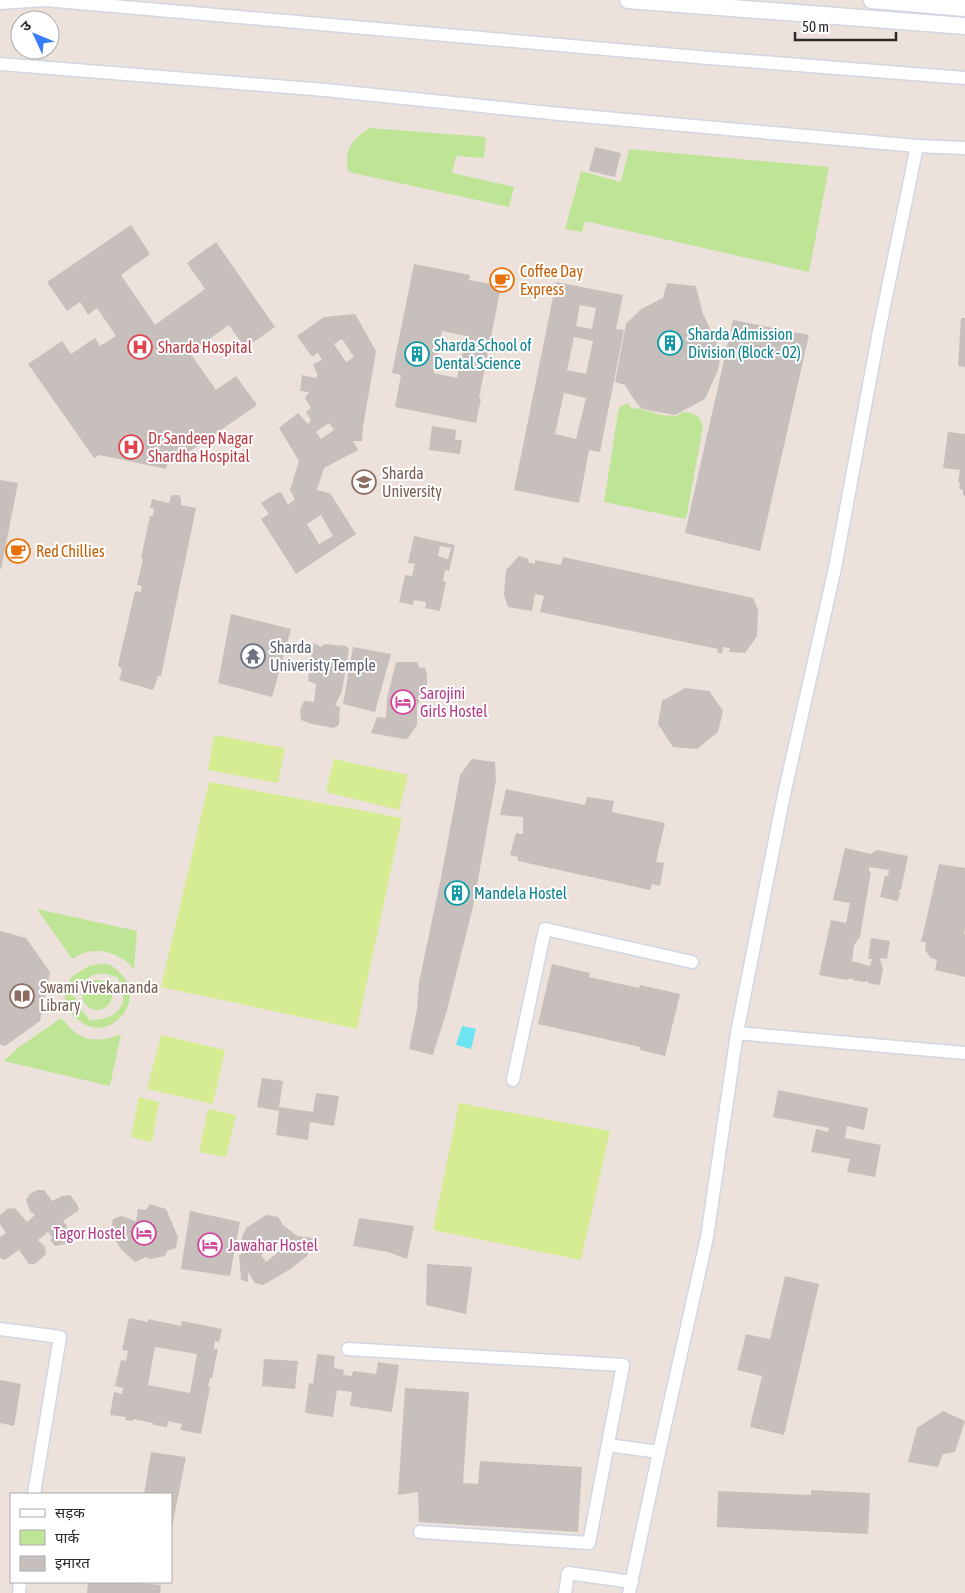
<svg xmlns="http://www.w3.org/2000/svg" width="965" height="1593" viewBox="0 0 965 1593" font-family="'Asap Condensed','Noto Sans Devanagari',sans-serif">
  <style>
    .green { fill: #bee496 }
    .pitch { fill: #d5ec92 }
    .water { fill: #6ce4f1 }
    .building { fill: #c7bfbb; fill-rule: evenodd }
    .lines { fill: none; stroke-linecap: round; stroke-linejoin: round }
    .minor-casing { stroke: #d0d7e3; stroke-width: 15 }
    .tertiary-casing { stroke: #d0d7e3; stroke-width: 19 }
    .minor { stroke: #fff; stroke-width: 12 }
    .tertiary { stroke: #fff; stroke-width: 16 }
    .labels { text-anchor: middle; stroke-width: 4; stroke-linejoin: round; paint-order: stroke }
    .food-label { font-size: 16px; fill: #c56008; stroke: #fff; text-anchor: start }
    .culture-label { font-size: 16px; fill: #0d838f; stroke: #fff; text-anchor: start }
    .health-label { font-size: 16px; fill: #be3a42; stroke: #fff; text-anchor: start }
    .education-label { font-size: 16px; fill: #785e54; stroke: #fff; text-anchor: start }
    .worship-label { font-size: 16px; fill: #5b616d; stroke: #fff; text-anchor: start }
    .hotel-label { font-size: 16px; fill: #b23c85; stroke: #fff; text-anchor: start }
  </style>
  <rect width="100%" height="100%" fill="#ece2db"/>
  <g class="green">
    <path d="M370 128 486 137 484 158 456 156 452 173 514 187 509 207 349 172C342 152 353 137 370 128Z"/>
    <polygon points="629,149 829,167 809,272 585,221 582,232 565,229 581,171 621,182"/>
    <polygon points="628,403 629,406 633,409 638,408 660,415 677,416 682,412 691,413 699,417 703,426 686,519 604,502 618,412 620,407"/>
    <path d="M37 909 137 931 134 970C126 956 103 948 87 952 82 953 77 956 72 959Z"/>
    <path d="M91 965C97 965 105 963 110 965 113 966 117 970 119 972 150 998 109 1048 77 1019 69 1012 65 1004 65 993L75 997 77 1005 90 1020C119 1020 132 1003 117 977 98 970 90 974 75 988L69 983 72 976Z"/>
    <circle cx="97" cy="995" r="15"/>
    <path d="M61 1018C67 1024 72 1031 79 1035 92 1043 109 1039 121 1034L110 1086 4 1061 19 1047Z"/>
  </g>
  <g class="pitch">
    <polygon points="214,735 285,748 278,783 208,770"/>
    <polygon points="334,759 408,775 399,810 326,792"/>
    <polygon points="209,782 402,818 357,1029 161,987"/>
    <polygon points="161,1035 225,1050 213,1104 147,1089"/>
    <polygon points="139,1097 159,1102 152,1142 131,1137"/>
    <polygon points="459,1103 610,1131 581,1260 433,1230"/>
    <polygon points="208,1109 236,1115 226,1157 199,1152"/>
  </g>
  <polygon class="water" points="462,1026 476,1029 471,1049 456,1045"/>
  <g class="building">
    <polygon points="595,147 621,153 615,177 589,171"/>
    <polygon points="131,225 150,254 121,275 155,325 205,289 187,263 216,242 275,327 245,348 229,325 190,353 216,390 236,376 257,405 170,465 168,462 166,469 100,455 94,458 28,364 62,341 71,354 95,338 100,346 116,336 97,308 88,315 80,302 67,311 47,282"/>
    <path d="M414 264 470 275 469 280 501 286 479 398 481 399 476 423 395 407 401 375 392 373ZM442 331 466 336 457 378 434 373Z"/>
    <path d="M556 282 623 295 616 329 624 330 600 452 589 450 579 503 514 490ZM580 305 596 308 592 329 576 326ZM574 337 593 341 586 374 567 370ZM564 393 586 398 576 439 555 434Z"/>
    <polygon points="667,283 696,286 703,314 721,353 718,370 705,399 675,415 642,409 633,398 625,385 615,382 626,324 641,309 663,298"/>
    <path d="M355 314 376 351 363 427 362 441H353L358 450 324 468 317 490 330 493 356 534 296 574 261 519 269 514 261 503 277 493 281 492 288 505 295 499 290 490 299 461 279 428 298 413 308 424 311 420 306 412 311 408 305 398 309 392 300 391 302 375 315 378 318 376 313 364 322 360 318 353 312 357 297 336 324 317ZM342 339 354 357 346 362 334 344ZM329 423 334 430 321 439 316 432ZM321 515 333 536 319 544 307 524Z"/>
    <polygon points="961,318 965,318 965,367 958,366"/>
    <polygon points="733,320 809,335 760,551 685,533"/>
    <polygon points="432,426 456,430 455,440 462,440 460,454 429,450"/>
    <polygon points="948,432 965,434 965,496 963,495 963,490 959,489 960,483 958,483 960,470 943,468"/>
    <polygon points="0,480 18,483 1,569 0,569"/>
    <polygon points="174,495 179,495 181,499 181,505 196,508 161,676 158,676 153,690 119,680 122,670 118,665 135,591 141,592 142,586 137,585 143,560 141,558 150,516 153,516 154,509 150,508 152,499 169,503 171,496"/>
    <path d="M414 536 455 545 449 571 445 570 443 581 446 582 440 611 425 608 426 602 414 600 413 605 399 602 405 575 412 576 415 564 408 563ZM440 546 451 548 448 559 438 556Z"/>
    <polygon points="519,556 529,559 528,562 535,564 535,560 561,565 563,557 753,598 758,610 757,636 745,653 729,652 730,648 723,647 722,654 717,652 718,649 540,612 544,596 535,594 532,611 508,607 504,595 506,570"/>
    <polygon points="231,614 291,629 272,697 218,683"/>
    <polygon points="314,643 321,647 324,644 334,645 346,646 349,649 342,691 335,706 340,707 339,725 334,728 312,724 301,720 300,710 304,701 314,702 316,684 308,681 309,672 314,672 309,666"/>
    <polygon points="353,647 391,654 375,712 343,704"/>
    <polygon points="396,662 417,662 420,668 425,668 427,675 427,687 417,705 417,725 408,738 404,739 371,733 377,717 386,718 387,698"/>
    <polygon points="685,688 709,691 723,711 718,732 697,749 673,747 658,724 662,701"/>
    <polygon points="472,759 495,762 496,780 473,907 447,1010 433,1055 409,1049 417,1009 419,982 441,878 460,775"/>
    <polygon points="506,789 585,805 587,797 614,801 612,812 665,823 656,862 664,863 660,886 652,884 650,890 518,861 518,857 510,855 516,833 523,834 523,817 500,815"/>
    <polygon points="845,848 871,854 877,850 908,856 901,890 899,890 900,893 898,901 880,897 885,876 888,876 889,870 869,867 869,871 871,872 860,937 854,945 852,961 870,966 872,959 868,959 871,938 890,941 887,959 880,958 883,970 880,984 878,985 868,983 868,981 863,982 853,980 852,978 846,980 819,975 831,920 846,923 850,903 833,900"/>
    <polygon points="939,864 965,868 965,928 964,934 965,934 965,977 935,970 937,960 931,958 925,950 926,942 921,942"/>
    <polygon points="0,931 26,938 50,972 40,1021 5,1046 0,1045"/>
    <polygon points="552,964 590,973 589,977 639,988 640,985 680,994 665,1056 640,1050 640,1047 538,1024"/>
    <polygon points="262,1078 283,1081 279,1107 313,1112 316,1093 339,1096 334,1126 310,1122 308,1140 276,1135 279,1111 257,1107"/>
    <polygon points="778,1090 868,1108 864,1130 847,1126 845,1138 881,1145 875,1177 847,1172 850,1159 811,1152 816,1129 828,1132 829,1128 773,1117"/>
    <polygon points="37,1190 44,1190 52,1201 62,1196 70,1195 77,1204 79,1210 63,1221 67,1226 66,1228 71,1229 72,1239 65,1244 55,1246 50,1240 52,1237 48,1232 38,1240 45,1247 46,1254 35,1264 29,1264 19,1250 5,1260 0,1258 0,1237 6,1233 0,1224 0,1215 7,1209 15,1208 27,1222 35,1215 30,1211 26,1200 30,1194"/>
    <polygon points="150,1204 166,1209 178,1237 176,1248 167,1251 165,1256 151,1259 146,1257 135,1262 121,1249 113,1237 111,1229 113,1219 121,1216 136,1221 138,1209 146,1210"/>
    <polygon points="190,1211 240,1222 230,1276 181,1269"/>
    <path d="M266 1215 278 1217 283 1225 297 1236 313 1238 307 1256 289 1270 263 1285 255 1283 248 1272V1282L241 1280 239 1255 247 1251 241 1244 242 1237 246 1228ZM277 1243 282 1249 266 1262 261 1255Z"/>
    <polygon points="359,1218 414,1226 407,1259 388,1252 353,1246"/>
    <polygon points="427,1264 472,1267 466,1314 426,1305"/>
    <polygon points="785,1276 819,1284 784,1435 750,1427 762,1376 737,1370 746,1334 770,1339"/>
    <path d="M129 1318 148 1322V1319L181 1326 182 1321 222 1329 219 1342 215 1341 214 1349H218L212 1378H210L208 1387H210L201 1434 180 1430 182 1424 168 1421 167 1427 153 1425V1423L133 1419V1421L125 1420 126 1417 110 1415 114 1392 122 1394 123 1388 115 1386 121 1360 126 1361 128 1351 122 1350ZM155 1347 197 1354 190 1393 148 1385Z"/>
    <polygon points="317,1354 335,1356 334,1368 344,1370 343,1375 352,1376 353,1371 376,1374 378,1362 399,1365 392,1412 350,1406 352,1392 337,1390 333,1417 305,1413 309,1383 313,1384"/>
    <polygon points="264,1359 298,1361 295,1389 262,1386"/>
    <polygon points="0,1380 21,1384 14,1426 0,1423"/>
    <polygon points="405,1388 469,1392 463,1483 478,1484 480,1461 582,1467 578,1532 419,1522 418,1492 398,1495"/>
    <polygon points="943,1411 965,1421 955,1452 943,1454 938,1467 908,1462 917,1428"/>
    <polygon points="151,1452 186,1457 172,1527 171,1494 144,1494"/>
    <polygon points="811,1490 870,1493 868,1534 717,1527 718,1491 811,1495"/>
    <polygon points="88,1582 128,1582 161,1585 160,1593 87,1593"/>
  </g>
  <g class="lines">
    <g class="minor-casing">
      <g id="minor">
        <polyline points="0,3 45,0 709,58 965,78"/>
        <polyline points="0,64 325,90 560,114 917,146 965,148"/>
        <polyline points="737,1033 965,1053"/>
        <polyline points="513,1080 545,929 692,962"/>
        <polyline points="0,1329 60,1337 34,1494"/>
        <polyline points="348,1349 623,1365 589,1543 420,1532"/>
        <polyline points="608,1445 659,1452"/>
        <polyline points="19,1593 20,1582"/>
        <polyline points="565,1593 568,1573 632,1582"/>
        <polyline points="629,1593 659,1452 707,1237 737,1033 783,799 835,568 879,331 917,146"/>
      </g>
    </g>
    <g class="tertiary-casing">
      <g id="tertiary">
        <polyline points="628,0 965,26"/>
        <polyline points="872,0 965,8"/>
      </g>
    </g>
    <use href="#minor" class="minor"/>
    <use href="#tertiary" class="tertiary"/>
  </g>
  <defs>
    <g id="cafe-ring" transform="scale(1.25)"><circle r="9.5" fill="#fff" stroke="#e8710a" stroke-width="1.5"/><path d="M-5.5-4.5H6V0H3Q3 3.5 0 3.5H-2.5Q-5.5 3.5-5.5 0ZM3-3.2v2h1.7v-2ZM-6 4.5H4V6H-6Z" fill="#e8710a"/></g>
    <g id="building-ring" transform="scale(1.25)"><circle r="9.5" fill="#fff" stroke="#0f9aa8" stroke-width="1.5"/><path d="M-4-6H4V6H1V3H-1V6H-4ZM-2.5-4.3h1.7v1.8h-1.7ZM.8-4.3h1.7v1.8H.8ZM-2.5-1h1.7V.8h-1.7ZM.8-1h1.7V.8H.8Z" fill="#0f9aa8"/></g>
    <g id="hospital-ring" transform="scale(1.25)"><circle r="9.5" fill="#fff" stroke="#e0444e" stroke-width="1.5"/><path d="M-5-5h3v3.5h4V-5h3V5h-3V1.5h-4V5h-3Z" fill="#e0444e"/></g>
    <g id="university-ring" transform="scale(1.25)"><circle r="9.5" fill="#fff" stroke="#8d6e63" stroke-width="1.5"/><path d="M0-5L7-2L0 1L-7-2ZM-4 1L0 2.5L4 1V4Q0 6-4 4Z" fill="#8d6e63"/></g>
    <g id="temple-ring" transform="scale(1.25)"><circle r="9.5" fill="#fff" stroke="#6b7280" stroke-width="1.5"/><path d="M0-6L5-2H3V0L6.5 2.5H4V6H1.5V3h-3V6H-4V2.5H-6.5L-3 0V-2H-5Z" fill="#6b7280"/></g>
    <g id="hotel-ring" transform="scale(1.25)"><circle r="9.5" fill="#fff" stroke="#d1479c" stroke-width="1.5"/><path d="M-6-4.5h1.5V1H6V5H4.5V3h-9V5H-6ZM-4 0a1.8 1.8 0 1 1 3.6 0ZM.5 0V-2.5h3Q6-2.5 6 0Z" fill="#d1479c"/></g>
    <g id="library-ring" transform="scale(1.25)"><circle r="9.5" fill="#fff" stroke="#8d6e63" stroke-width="1.5"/><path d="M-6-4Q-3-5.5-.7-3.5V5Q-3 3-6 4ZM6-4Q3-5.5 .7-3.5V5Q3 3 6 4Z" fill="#8d6e63"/></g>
  </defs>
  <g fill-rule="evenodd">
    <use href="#cafe-ring" x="502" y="280"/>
    <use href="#building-ring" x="670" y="343"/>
    <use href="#hospital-ring" x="140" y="347"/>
    <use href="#building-ring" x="417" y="354"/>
    <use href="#hospital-ring" x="131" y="447"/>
    <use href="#university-ring" x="364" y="482"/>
    <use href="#cafe-ring" x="18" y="551"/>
    <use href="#temple-ring" x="253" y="656"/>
    <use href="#hotel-ring" x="403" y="702"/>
    <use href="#building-ring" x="457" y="893"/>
    <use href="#library-ring" x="22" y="996"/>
    <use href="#hotel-ring" x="144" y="1233"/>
    <use href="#hotel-ring" x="210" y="1245"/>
  </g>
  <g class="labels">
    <g class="food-label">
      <text x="520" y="277">Coffee Day<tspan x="520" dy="18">Express</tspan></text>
      <text x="36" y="557">Red Chillies</text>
    </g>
    <g class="culture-label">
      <text x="688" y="340">Sharda Admission<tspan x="688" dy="18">Division (Block - 02)</tspan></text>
      <text x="434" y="351">Sharda School of<tspan x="434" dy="18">Dental Science</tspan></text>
      <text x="474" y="899">Mandela Hostel</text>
    </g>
    <g class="health-label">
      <text x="158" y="353">Sharda Hospital</text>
      <text x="148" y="444">Dr Sandeep Nagar<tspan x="148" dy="18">Shardha Hospital</tspan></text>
    </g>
    <g class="education-label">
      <text x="382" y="479">Sharda<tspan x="382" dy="18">University</tspan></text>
      <text x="40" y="993">Swami Vivekananda<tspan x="40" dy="18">Library</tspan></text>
    </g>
    <g class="worship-label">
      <text x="270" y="653">Sharda<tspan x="270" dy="18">Univeristy Temple</tspan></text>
    </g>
    <g class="hotel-label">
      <text x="420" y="699">Sarojini<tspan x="420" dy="18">Girls Hostel</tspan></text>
      <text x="126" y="1239" text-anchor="end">Tagor Hostel</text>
      <text x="228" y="1251">Jawahar Hostel</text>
    </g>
  </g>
  <rect x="10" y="1493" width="162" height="90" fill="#ffffff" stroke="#aaaaaa"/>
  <rect x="20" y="1509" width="25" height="8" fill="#ffffff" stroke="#aaaaaa"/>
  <text x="55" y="1518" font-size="15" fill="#2a2a2a">सड़क</text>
  <rect x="20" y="1530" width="25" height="15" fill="#bee496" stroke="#aaaaaa"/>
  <text x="55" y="1543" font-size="15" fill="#2a2a2a">पार्क</text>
  <rect x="20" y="1556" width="25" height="15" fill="#c7bfbb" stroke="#aaaaaa"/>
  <text x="55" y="1568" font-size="15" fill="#2a2a2a">इमारत</text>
  <g transform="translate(35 35) rotate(314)"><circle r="24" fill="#ffffff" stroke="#aaaaaa"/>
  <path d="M0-4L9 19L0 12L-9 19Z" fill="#377efd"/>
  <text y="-8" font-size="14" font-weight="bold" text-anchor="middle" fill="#2a2a2a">उ</text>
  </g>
  <path d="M795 32v8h101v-8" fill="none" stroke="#2a2a2a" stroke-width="2.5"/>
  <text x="802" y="32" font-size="15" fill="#2a2a2a" stroke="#ffffff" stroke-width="4" paint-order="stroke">50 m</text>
</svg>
